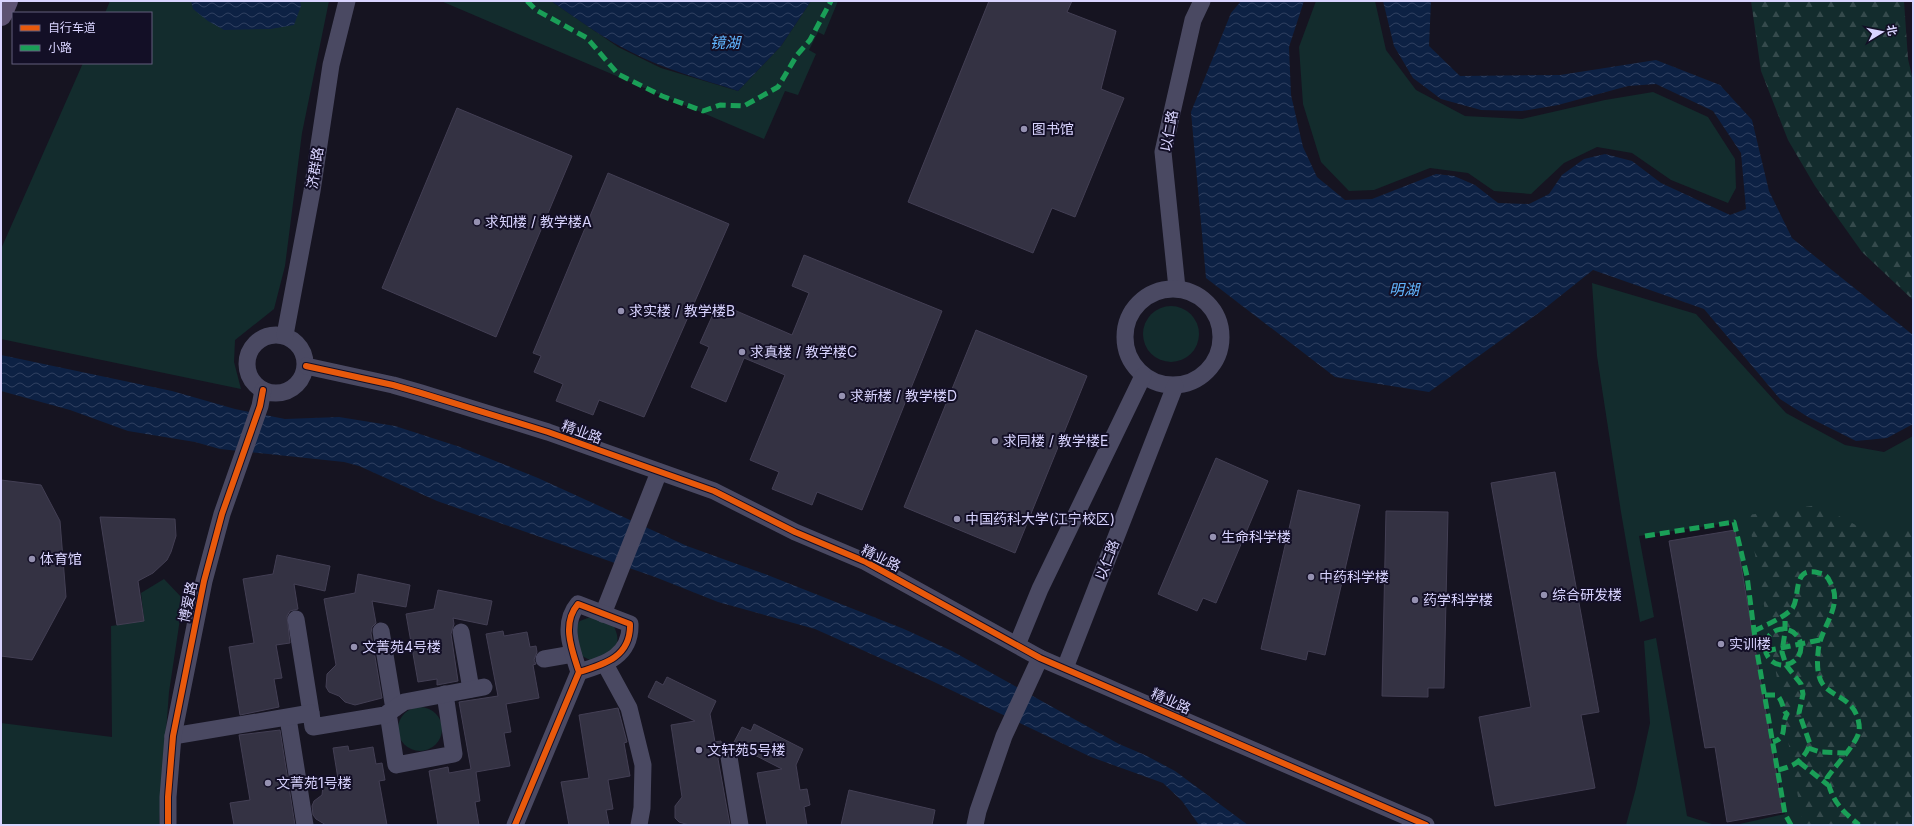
<svg xmlns="http://www.w3.org/2000/svg" width="1914" height="826" viewBox="0 0 1914 826" font-family="Inter,'Noto Sans SC',sans-serif">
  <style>
    .green { fill: #132c2d }
    .forest { fill: url(#forest-firs) }
    .water { fill: url(#water-waves) }
    .building { fill: #343243; stroke: #433f54 }
    .lines { fill: none; stroke-linecap: round; stroke-linejoin: round }
    .minor { stroke: #4a4962; stroke-width: 17 }
    .major { stroke: #5e5373; stroke-width: 22 }
    .quiet { stroke: #1a9f57; stroke-width: 5; stroke-dasharray: 10 5; stroke-linecap: butt }
    .cycleway-casing { stroke: #130f26; stroke-width: 8 }
    .cycleway { stroke: #e8590c; stroke-width: 6 }
    .poi-dot { fill: #9591b1; stroke: #130f26; stroke-width: 1.5 }
    .labels { text-anchor: middle; stroke-width: 4; stroke-linejoin: round; paint-order: stroke }
    .poi-label { font-size: 14px; fill: #d9d4ff; stroke: #130f26; text-anchor: start }
    .street-label { font-size: 14px; fill: #d9d4ff; stroke: #130f26 }
    .water-label { font-size: 15px; font-style: italic; fill: #62b6ff; stroke: #130f26 }
  </style>
  <defs>
    <pattern id="forest-firs" width="22" height="20" patternUnits="userSpaceOnUse"><rect width="22" height="20" fill="#132c2d"/><path d="M5 1l3.5 6h-7zM16 11l3.5 6h-7z" fill="#354a4c"/></pattern>
    <pattern id="water-waves" width="16" height="10" patternUnits="userSpaceOnUse"><rect width="16" height="10" fill="#0d2144"/><path d="M0 5q4-4 8 0t8 0" fill="none" stroke="#304060"/></pattern>
  </defs>
  <rect width="100%" height="100%" fill="#161421"/>
  <g class="green">
    <polygon points="110,1 329,1 302,133 285,266 274,309 235,340 234,362 241,389 1,339 1,249 83,63 151,63 151,13 105,13"/>
    <polygon points="441,1 551,1 618,47 661,68 738,91 781,46 811,1 838,1 824,35 818,32 809,50 816,54 798,95 785,91 764,139"/>
    <polygon points="1316,1 1375,1 1386,50 1416,90 1465,116 1522,119 1605,100 1653,92 1708,117 1735,159 1736,188 1728,203 1671,180 1632,153 1597,147 1564,163 1531,194 1494,191 1468,173 1430,168 1374,190 1349,191 1321,162 1303,104 1299,47"/>
    <polygon points="1592,283 1696,314 1786,413 1845,445 1884,452 1913,436 1913,825 1735,825 1785,814 1734,522 1639,536 1654,617 1640,622 1621,512 1597,356"/>
    <circle cx="1171" cy="334" r="28"/>
    <polygon points="164,579 183,599 169,692 159,825 1,825 1,723 112,737 111,626 144,621 141,593"/>
    <path d="M593 616 612 623C626 647 611 652 592 661L578 654 576 626 580 621Z"/>
    <polygon points="1656,638 1687,816 1715,825 1626,825 1636,788 1650,723 1644,641"/>
    <circle cx="420" cy="729" r="22"/>
  </g>
  <g class="forest">
    <polygon points="1751,1 1904,1 1908,59 1913,80 1913,300 1862,252 1815,186 1788,140 1761,71"/>
    <polygon points="1818,505 1867,531 1901,527 1913,520 1913,825 1803,825 1748,515"/>
  </g>
  <g class="water">
    <polygon points="191,1 300,1 301,6 294,25 271,29 224,30 208,21 193,9"/>
    <path d="M551 1H811L781 46 738 91C702 79 665 70 631 52 603 38 577 19 551 1Z"/>
    <polygon points="1241,1 1304,1 1289,47 1291,95 1303,147 1317,177 1345,200 1372,199 1436,174 1454,176 1475,185 1498,203 1529,204 1549,194 1562,175 1584,159 1605,154 1632,161 1661,183 1730,215 1746,209 1741,153 1713,111 1656,84 1628,86 1558,105 1522,111 1481,110 1441,99 1413,78 1394,46 1383,1 1431,1 1429,46 1460,76 1560,75 1656,60 1720,85 1752,120 1769,191 1792,238 1913,335 1913,424 1887,438 1856,441 1808,417 1780,399 1704,309 1593,270 1544,309 1429,392 1335,377 1206,278 1191,112 1231,13"/>
    <polygon points="1,355 172,391 235,409 285,419 339,417 395,426 460,447 538,478 687,546 765,574 904,629 952,651 1119,744 1145,755 1175,771 1248,825 1199,825 1182,801 1163,783 1091,757 932,681 815,629 718,602 655,577 437,501 359,466 344,462 220,449 195,442 128,431 70,410 1,391"/>
  </g>
  <g class="building">
    <polygon points="989,1 1072,1 1067,12 1116,31 1101,89 1124,98 1075,217 1052,208 1033,253 908,202"/>
    <polygon points="457,108 572,156 496,337 382,288"/>
    <polygon points="608,173 729,224 644,417 599,400 593,415 556,401 563,384 534,372 541,356 533,353"/>
    <polygon points="804,255 942,311 862,510 817,492 812,505 772,489 779,472 750,460 785,375 744,358 726,402 691,387 709,347 700,343 718,303 792,335 809,293 792,286"/>
    <polygon points="976,330 1087,376 1015,553 904,507"/>
    <polygon points="1216,458 1268,481 1216,603 1203,598 1197,611 1158,594"/>
    <polygon points="1555,472 1599,712 1581,715 1595,788 1495,806 1479,717 1531,707 1491,483"/>
    <polygon points="1,480 41,485 60,521 66,597 32,660 1,656"/>
    <polygon points="1298,490 1360,505 1325,655 1308,651 1306,660 1261,649"/>
    <polygon points="1386,511 1448,512 1444,688 1428,688 1428,697 1382,696"/>
    <polygon points="100,517 175,519 176,536 171,552 167,560 153,573 138,581 144,621 117,625"/>
    <polygon points="1735,530 1783,812 1727,822 1715,747 1705,748 1669,541"/>
    <polygon points="277,555 330,566 325,591 294,584 298,609 290,611 287,616 290,643 276,645 282,678 274,679 279,707 240,715 229,647 254,643 243,579 273,574"/>
    <polygon points="358,574 410,585 406,607 372,601 376,623 372,627 371,633 382,698 355,705 345,702 339,696 329,692 326,687 327,674 336,665 324,599 355,593"/>
    <polygon points="438,590 492,601 487,625 453,618 454,624 451,634 458,681 437,685 437,679 418,682 406,614 434,609"/>
    <polygon points="503,631 504,636 527,632 530,647 536,646 537,652 534,660 536,664 533,665 539,698 506,704 511,732 504,733 510,766 476,772 480,801 475,802 479,825 438,825 429,771 448,767 449,773 471,769 459,702 498,696 486,634"/>
    <polygon points="667,677 716,701 710,714 715,742 721,741 722,750 718,759 730,825 689,825 679,822 675,818 675,806 682,797 671,725 695,721 648,697 656,681 663,685"/>
    <polygon points="618,708 627,742 624,743 630,776 608,780 613,809 606,810 609,825 569,825 561,782 589,778 579,715"/>
    <polygon points="754,724 803,749 796,765 800,790 807,789 810,805 804,807 807,825 767,825 757,773 782,769 733,744 742,727 751,731"/>
    <polygon points="280,730 295,825 234,825 230,803 250,800 239,735"/>
    <polygon points="348,746 349,751 373,747 376,764 382,763 385,780 379,781 387,825 326,825 316,819 313,815 312,806 314,801 322,795 323,786 327,782 338,779 333,748"/>
    <polygon points="849,790 935,810 932,825 841,825"/>
  </g>
  <g class="lines">
    <g class="minor">
      <polyline points="1177,288 1163,152 1193,20 1202,1"/>
      <circle cx="1173" cy="337" r="48"/>
      <circle cx="276" cy="364" r="29"/>
      <polyline points="285,335 312,191 331,65 347,1"/>
      <polyline points="306,366 393,385 421,393 548,432 714,491 795,532 866,562 1040,658 1426,825"/>
      <polyline points="603,614 659,472"/>
      <polyline points="296,619 311,713"/>
      <polyline points="381,631 394,709"/>
      <polyline points="461,632 471,689"/>
      <polyline points="1017,645 1040,589 1143,376"/>
      <polyline points="544,659 573,654"/>
      <polyline points="605,664 629,708 643,765 642,808 639,825"/>
      <polyline points="1065,668 1175,386"/>
      <polyline points="388,713 396,765 454,754 445,694"/>
      <polyline points="288,718 305,825"/>
      <polyline points="173,736 311,713 313,727 385,715 404,702 484,687"/>
      <polyline points="729,757 740,825"/>
      <polyline points="168,825 168,797 173,736 204,581 222,514 260,406 263,390"/>
      <path d="M515 825 579 672C572 650 561 624 578 604L630 624C631 656 606 664 579 672"/>
      <polyline points="975,825 978,811 1004,736 1040,658"/>
    </g>
    <polyline class="major" points="1,15 7,1"/>
    <g class="quiet">
      <polyline points="527,1 536,10 587,38 618,74 662,96 703,111 720,105 744,106 778,87 797,55 810,40 831,1"/>
      <polyline points="1645,536 1734,522 1747,576 1756,646 1785,814 1791,825"/>
      <circle cx="1783" cy="647" r="18"/>
      <path d="M1754 631C1766 625 1781 619 1791 610 1802 599 1790 565 1819 573 1825 574 1828 577 1830 582 1845 606 1819 628 1818 653 1817 662 1817 675 1822 683 1831 697 1852 697 1858 719 1860 727 1860 732 1856 739 1848 753 1836 765 1827 778 1832 801 1841 810 1859 825"/>
      <polyline points="1766,651 1820,640"/>
      <path d="M1765 695H1777C1784 702 1782 710 1787 714 1780 726 1789 737 1773 742"/>
      <polyline points="1808,748 1820,752 1845,753"/>
      <polyline points="1799,762 1828,785"/>
      <path d="M1778 770C1795 766 1804 760 1810 744L1799 713 1803 694 1801 684 1786 665 1782 652 1785 632V614"/>
    </g>
    <g class="cycleway-casing">
      <g id="cycleway">
        <polyline points="306,366 393,385 421,393 548,432 714,491 795,532 866,562 1040,658 1426,825"/>
        <polyline points="168,825 168,797 173,736 204,581 222,514 260,406 263,390"/>
        <path d="M515 825 579 672C572 650 561 624 578 604L630 624C631 656 606 664 579 672"/>
      </g>
    </g>
    <use href="#cycleway" class="cycleway"/>
  </g>
  <g class="poi-dot">
    <circle cx="1024" cy="129" r="4"/>
    <circle cx="477" cy="222" r="4"/>
    <circle cx="621" cy="311" r="4"/>
    <circle cx="742" cy="352" r="4"/>
    <circle cx="842" cy="396" r="4"/>
    <circle cx="995" cy="441" r="4"/>
    <circle cx="957" cy="519" r="4"/>
    <circle cx="1213" cy="537" r="4"/>
    <circle cx="32" cy="559" r="4"/>
    <circle cx="1311" cy="577" r="4"/>
    <circle cx="1544" cy="595" r="4"/>
    <circle cx="1415" cy="600" r="4"/>
    <circle cx="1721" cy="644" r="4"/>
    <circle cx="354" cy="647" r="4"/>
    <circle cx="699" cy="750" r="4"/>
    <circle cx="268" cy="783" r="4"/>
  </g>
  <g class="labels">
    <g class="poi-label">
      <text x="1032" y="134">图书馆</text>
      <text x="485" y="227">求知楼 / 教学楼A</text>
      <text x="629" y="316">求实楼 / 教学楼B</text>
      <text x="750" y="357">求真楼 / 教学楼C</text>
      <text x="850" y="401">求新楼 / 教学楼D</text>
      <text x="1003" y="446">求同楼 / 教学楼E</text>
      <text x="965" y="524">中国药科大学(江宁校区)</text>
      <text x="1221" y="542">生命科学楼</text>
      <text x="40" y="564">体育馆</text>
      <text x="1319" y="582">中药科学楼</text>
      <text x="1552" y="600">综合研发楼</text>
      <text x="1423" y="605">药学科学楼</text>
      <text x="1729" y="649">实训楼</text>
      <text x="362" y="652">文菁苑4号楼</text>
      <text x="707" y="755">文轩苑5号楼</text>
      <text x="276" y="788">文菁苑1号楼</text>
    </g>
    <g class="street-label">
      <text transform="translate(1169 131) rotate(-80)" y="5">以仁路</text>
      <text transform="translate(315 168) rotate(-81)" y="5">济群路</text>
      <text transform="translate(582 432) rotate(20)" y="5">精业路</text>
      <text transform="translate(881 558) rotate(26)" y="5">精业路</text>
      <text transform="translate(1107 560) rotate(-69)" y="5">以仁路</text>
      <text transform="translate(188 602) rotate(-78)" y="5">博爱路</text>
      <text transform="translate(1171 701) rotate(24)" y="5">精业路</text>
    </g>
    <g class="water-label">
      <text x="725" y="48">镜湖</text>
      <text x="1404" y="295">明湖</text>
    </g>
  </g>
  <rect width="1914" height="826" fill="none" stroke="#d9d4ff" stroke-width="4"/>
  <rect x="12" y="12" width="140" height="52" fill="#130f26" stroke="#625e7d"/>
  <rect x="20" y="25" width="20" height="6" fill="#e8590c" stroke="#625e7d"/>
  <text x="48" y="32" font-size="12" fill="#d9d4ff">自行车道</text>
  <rect x="20" y="45" width="20" height="6" fill="#1a9f57" stroke="#625e7d"/>
  <text x="48" y="52" font-size="12" fill="#d9d4ff">小路</text>
  <g transform="translate(1882 32) rotate(80)" stroke="#130f26" stroke-width="3" paint-order="stroke">
  <path d="M0-3L7 15L0 10L-7 15Z" fill="#d9d4ff"/>
  <text y="-6" font-size="11" font-weight="bold" text-anchor="middle" fill="#d9d4ff">北</text>
  </g>
</svg>
